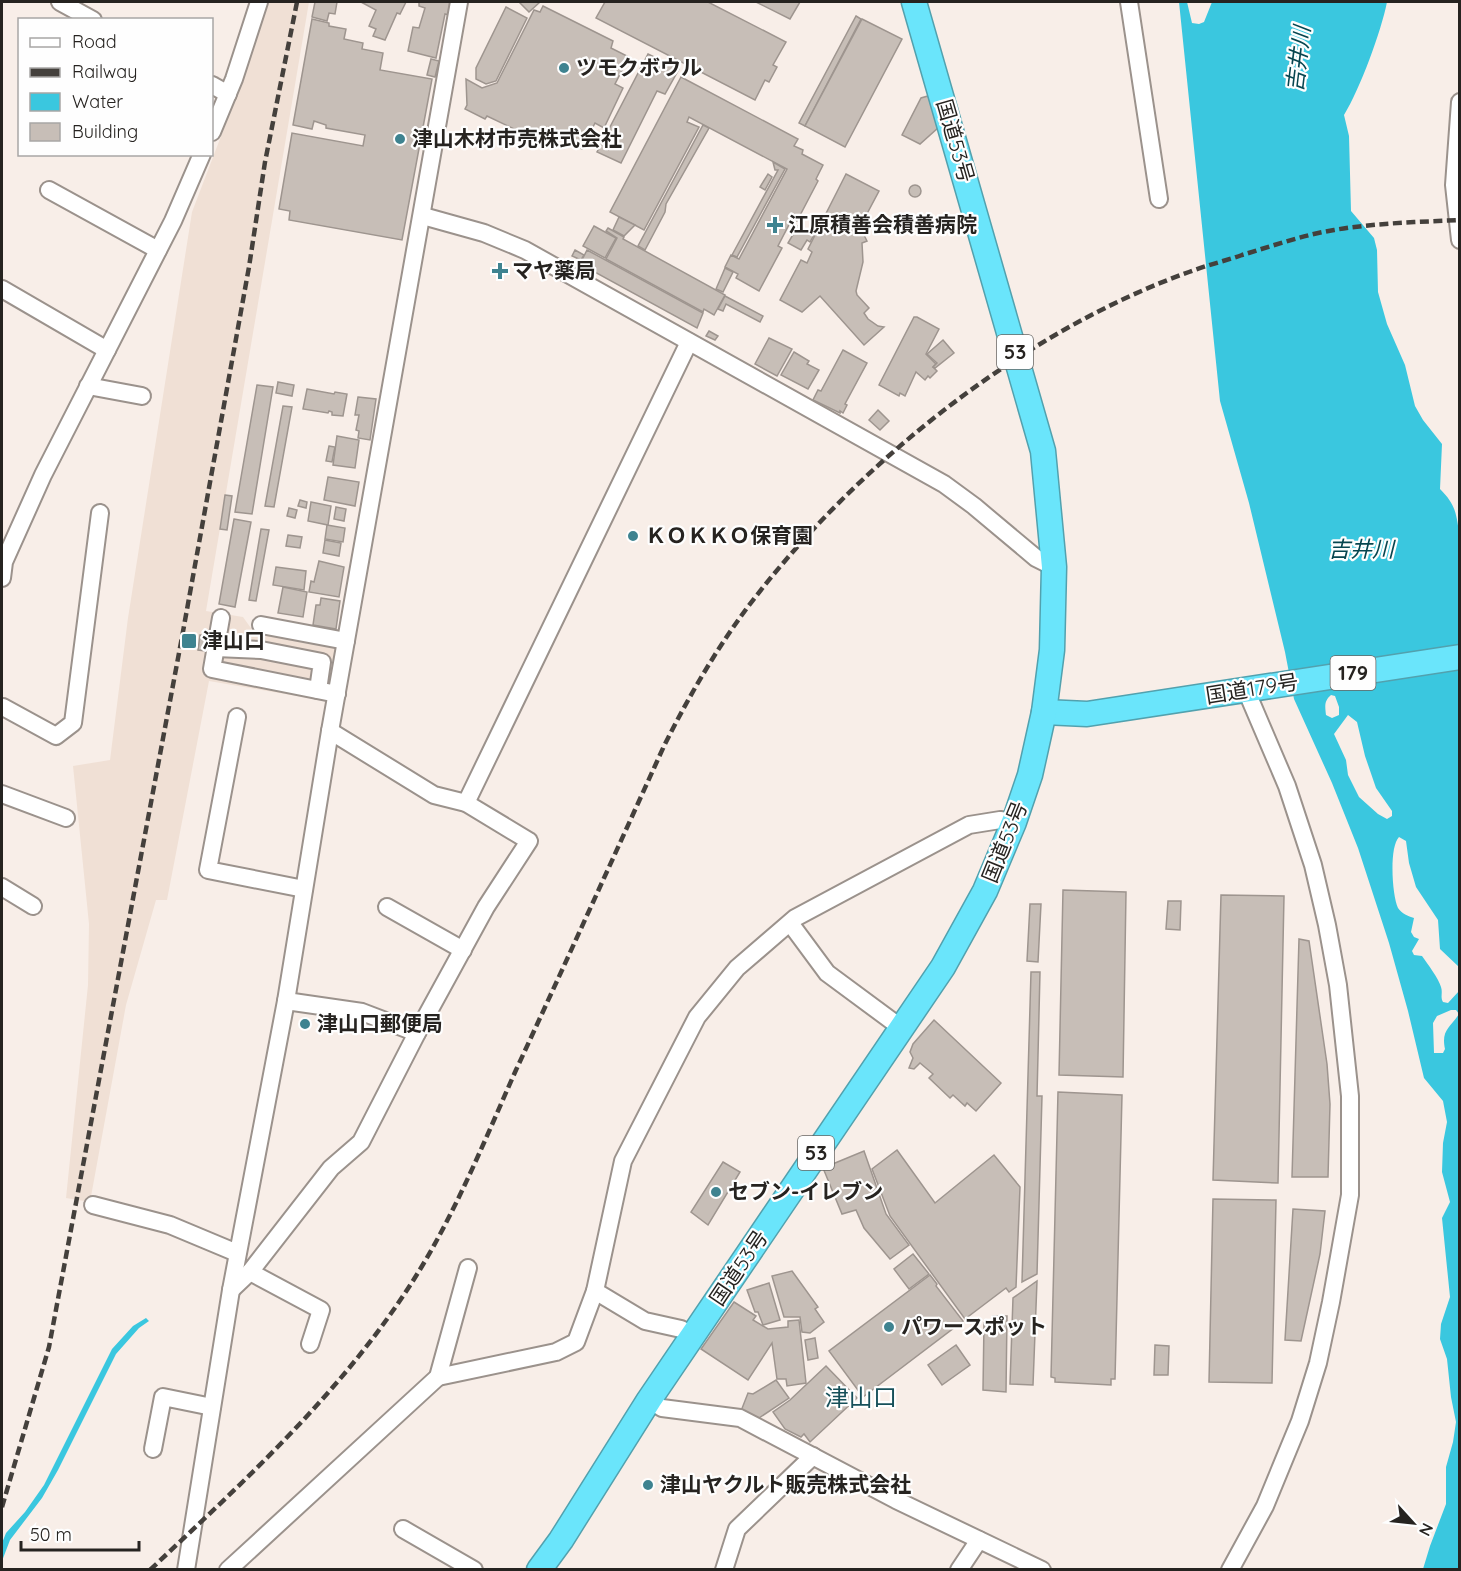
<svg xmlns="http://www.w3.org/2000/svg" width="1461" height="1571" viewBox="0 0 1461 1571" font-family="Quicksand,'Noto Sans JP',sans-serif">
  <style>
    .built { fill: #f0e0d5 }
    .water { fill: #3ac7df; fill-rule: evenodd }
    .building { fill: #c7beb7; stroke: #9e958f; stroke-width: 1.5 }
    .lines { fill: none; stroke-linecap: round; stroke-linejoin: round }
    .minor-casing { stroke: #9b928c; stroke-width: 20 }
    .highway-casing { stroke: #52a1ae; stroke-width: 27 }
    .minor { stroke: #fff; stroke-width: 16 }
    .highway { stroke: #6ae5fb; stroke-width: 24 }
    .rail { stroke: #44403c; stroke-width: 4.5; stroke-dasharray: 9 4.5; stroke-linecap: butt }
    .poi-dot { fill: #3e8390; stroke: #fefefe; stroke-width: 2 }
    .labels { text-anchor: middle; stroke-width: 4.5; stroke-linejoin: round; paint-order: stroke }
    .shield { fill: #fefefe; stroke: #676563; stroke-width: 1.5 }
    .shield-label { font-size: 20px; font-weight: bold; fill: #262320 }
    .poi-label { font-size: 21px; font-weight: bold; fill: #262320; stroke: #fefefe; text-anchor: start }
    .street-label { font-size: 21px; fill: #262320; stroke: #fefefe }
    .water-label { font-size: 22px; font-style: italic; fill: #074650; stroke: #fefefe }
    .quarter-label { font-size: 24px; fill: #16505a; stroke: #fefefe }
  </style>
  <rect width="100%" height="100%" fill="#f8eee8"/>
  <polygon class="built" points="269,2 309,2 206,611 243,617 253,631 336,647 327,701 209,681 167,900 156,900 126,1005 90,1202 66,1198 88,985 89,924 73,766 110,760 128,618 192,212 236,97"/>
  <g class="water">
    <path d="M1179 2H1187L1192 23 1199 24 1204 22 1212 2H1387C1381 32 1360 89 1344 115L1349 136 1351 211 1374 238 1377 250 1378 292 1387 324 1405 365 1415 406 1423 420 1442 444 1440 489C1455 504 1456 512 1459 532V967L1440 949 1438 920 1416 887 1409 863 1406 841 1399 837C1389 847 1392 895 1398 908 1402 914 1408 916 1414 918L1411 932 1414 937 1419 939 1412 951 1414 955 1422 956C1427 963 1439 979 1441 987 1443 993 1440 997 1443 1002L1448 1003 1459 991V987V1569H1423L1430 1546 1446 1504V1467L1453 1442 1456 1422 1451 1397 1447 1359 1440 1339 1441 1324 1450 1297 1442 1218 1450 1202 1442 1172 1443 1143 1447 1122 1443 1101 1424 1078 1408 1011 1389 943 1358 848 1332 783 1294 699 1285 652 1249 503 1220 401ZM1331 695 1335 696 1339 707V715L1332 718 1326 715C1325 706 1324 701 1331 695ZM1348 715 1357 722 1365 756 1376 788 1392 811V816L1387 819 1378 814 1359 797 1348 775 1346 760 1334 734ZM1451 1010H1456L1459 1014C1450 1028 1441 1030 1445 1049L1443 1053H1434L1433 1023 1437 1016Z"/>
    <polygon points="146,1318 149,1321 139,1328 116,1354 58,1470 42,1498 10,1540 2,1561 2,1543 6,1533 25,1512 44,1485 112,1349 133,1326"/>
  </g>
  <g class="building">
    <polygon points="315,2 337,2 335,14 329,13 327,21 312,17"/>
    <polygon points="361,2 406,2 400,14 397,13 385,40 373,36 376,29 369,26 376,10"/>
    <polygon points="419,2 451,2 449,15 445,14 436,58 408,51 413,27 419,28 425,8 419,6"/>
    <polygon points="519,2 540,2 529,12"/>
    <polygon points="605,2 708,2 786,42 773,65 777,67 769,82 765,80 755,100 596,18"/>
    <polygon points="756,2 800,2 790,19"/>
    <polygon points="543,6 613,41 611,48 629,57 615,84 623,88 604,128 595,123 582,149 543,130 540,137 535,135 533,138 487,116 485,119 465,109 467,105 466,79 482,88 497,83 534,10 540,12"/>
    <polygon points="506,7 527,18 496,81 486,84 476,79 476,68"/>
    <polygon points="856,16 861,19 805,126 799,123"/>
    <polygon points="312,19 329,23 329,26 346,29 344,39 363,43 362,49 383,53 380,70 432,79 402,240 289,220 290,211 279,209 292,133 363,146 365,135 326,128 326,125 314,121 312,129 293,125"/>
    <polygon points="862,19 902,39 845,147 805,126"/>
    <polygon points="648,54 679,69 665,94 657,91 621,163 597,152"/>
    <polygon points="431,59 439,61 435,77 427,75"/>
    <polygon points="681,77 798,139 794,146 803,150 802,154 823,165 816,179 818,181 797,221 792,219 778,246 782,248 759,291 736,278 738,274 725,267 731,255 739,259 787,169 689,117 687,122 699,127 644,230 610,212"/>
    <polygon points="928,96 939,127 920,144 902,135 921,98"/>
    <polygon points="703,125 709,128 666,204 665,212 645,250 638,246"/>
    <polygon points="773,162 785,169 737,257 732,255 778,170 775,170"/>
    <polygon points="768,174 772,177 765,190 760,187"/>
    <polygon points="846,174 879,191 860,227 867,241 862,243 863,262 856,291 857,295 869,308 864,313 868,319 878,326 884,327 864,345 820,296 802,312 780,300 801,260 807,263 812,252 808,249"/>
    <circle cx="915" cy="191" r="6"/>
    <polygon points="619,217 635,225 624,236 613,230"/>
    <polygon points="594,226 616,238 605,258 583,246"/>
    <polygon points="798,226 814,235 810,242 807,240 801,250 788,243"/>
    <polygon points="608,228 624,237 623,239 725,295 714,315 704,309 703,312 606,259 617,238 606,231"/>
    <polygon points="575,250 584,255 581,260 572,256"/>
    <polygon points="587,250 703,313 697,328 580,264"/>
    <polygon points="725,268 733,272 723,292 716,289"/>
    <polygon points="725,296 763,316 760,322 726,304 723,311 718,309"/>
    <polygon points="914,317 917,317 939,329 926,354 936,364 933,367 937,371 930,378 928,376 925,380 916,372 905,396 900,393 899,396 879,385"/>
    <polygon points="709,331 718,336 715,340 706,336"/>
    <polygon points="769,338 792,349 777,376 755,364"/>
    <polygon points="943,340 954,353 935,368 933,367 937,363 927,354"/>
    <polygon points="843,350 867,363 845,404 847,405 843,413 840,411 840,413 813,400 818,390 821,391"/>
    <polygon points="794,352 809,361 807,364 819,370 808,389 781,375"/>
    <polygon points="278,382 294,385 292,396 276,393"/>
    <polygon points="257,385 273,387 252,514 235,512"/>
    <polygon points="307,389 334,394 335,392 347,394 343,416 332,415 332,412 329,411 328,413 303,409"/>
    <polygon points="358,397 376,399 370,440 358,438 359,431 356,430 359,415 355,415"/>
    <polygon points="283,406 292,407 274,507 265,506"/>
    <polygon points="878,410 889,421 880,430 869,420"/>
    <polygon points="337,436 359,440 355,468 333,465"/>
    <polygon points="329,446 335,447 332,462 326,461"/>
    <polygon points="328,477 359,482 355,506 324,500"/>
    <polygon points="225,495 232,496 227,530 220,529"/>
    <polygon points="300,500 307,502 306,508 298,506"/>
    <polygon points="311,502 331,506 328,525 308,521"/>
    <polygon points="336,507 346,509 344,521 334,519"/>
    <polygon points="289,508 297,510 295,518 287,516"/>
    <polygon points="234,519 251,522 235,607 219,604"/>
    <polygon points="327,525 345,528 343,542 325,539"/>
    <polygon points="261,529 269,530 256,601 249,600"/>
    <polygon points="288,535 302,537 300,548 286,546"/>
    <polygon points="325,540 341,543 339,556 323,553"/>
    <polygon points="319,561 344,567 339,597 309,592 311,581 314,582"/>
    <polygon points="276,567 306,571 304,590 273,585"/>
    <polygon points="283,587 307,592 303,617 278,613"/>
    <polygon points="321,598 340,601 336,629 313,625 316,605 320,605"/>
    <polygon points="200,635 207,636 205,651 198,650"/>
    <polygon points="1063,890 1126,892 1123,1077 1059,1075"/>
    <polygon points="1221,895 1284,896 1278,1183 1213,1180"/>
    <polygon points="1168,901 1181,901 1180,930 1166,929"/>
    <polygon points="1030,904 1041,904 1038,962 1027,961"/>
    <polygon points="1299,939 1309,941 1327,1064 1330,1104 1328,1177 1292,1177"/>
    <polygon points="1031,972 1040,972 1037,1096 1042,1096 1037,1274 1022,1282"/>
    <polygon points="934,1020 1001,1083 976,1111 967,1103 965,1106 953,1095 950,1098 929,1078 933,1074 920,1063 914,1069 909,1068 913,1058 910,1052 913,1044"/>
    <polygon points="1058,1092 1122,1095 1115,1379 1111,1379 1111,1385 1055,1382 1055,1378 1051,1377"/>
    <polygon points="897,1150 935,1203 994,1155 1020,1187 1016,1287 1009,1292 1006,1288 965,1319 890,1216 872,1169"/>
    <polygon points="864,1151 886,1214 909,1245 890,1259 864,1228 856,1210 842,1214 823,1168"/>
    <polygon points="723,1162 740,1172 708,1225 691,1212"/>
    <polygon points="1213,1199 1276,1200 1272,1383 1209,1382"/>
    <polygon points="1293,1209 1325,1211 1320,1254 1301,1341 1285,1340"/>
    <polygon points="913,1254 929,1274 909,1289 894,1269"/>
    <polygon points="792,1271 818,1307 815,1309 824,1322 810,1333 802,1332 800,1317 784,1317 772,1276"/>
    <polygon points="930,1275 937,1284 936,1286 963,1321 863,1397 829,1351"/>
    <polygon points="1037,1281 1033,1385 1010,1384 1013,1298"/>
    <polygon points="769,1283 780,1320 763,1325 758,1312 755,1312 747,1290"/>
    <polygon points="734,1302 756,1316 753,1320 768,1329 788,1327 788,1321 799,1320 806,1383 787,1386 786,1379 777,1379 772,1343 748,1380 701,1349"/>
    <polygon points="993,1316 1007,1316 1006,1392 983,1390 984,1323 993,1323"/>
    <polygon points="815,1338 818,1358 808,1360 805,1340"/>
    <polygon points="956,1345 970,1365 942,1385 928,1365"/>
    <polygon points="1155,1345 1169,1346 1168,1375 1154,1375"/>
    <polygon points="826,1366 857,1398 810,1442 804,1434 801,1437 785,1429 773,1412 790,1400"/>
    <polygon points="776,1380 789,1398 759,1418 741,1411 748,1393 753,1394"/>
  </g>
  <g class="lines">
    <g class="minor-casing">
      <g id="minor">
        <polyline points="60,2 93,20"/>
        <polyline points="1129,2 1159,199"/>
        <polyline points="212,85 228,94"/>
        <polyline points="1460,102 1454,185 1460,240"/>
        <polyline points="212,132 234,79 259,2"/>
        <polyline points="49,190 158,250"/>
        <polyline points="423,216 484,233 525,250 944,484 974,506 1036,558 1054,567"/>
        <polyline points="2,289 107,350"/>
        <polyline points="88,386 142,396"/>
        <polyline points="2,578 4,562 43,475 173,221 202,154"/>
        <polyline points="221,618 212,669 337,694"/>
        <polyline points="261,625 346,641"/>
        <polyline points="216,648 261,650 322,662 318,690"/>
        <polyline points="3,707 56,736 73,723 100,513"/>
        <polyline points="237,717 208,870 304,889"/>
        <polyline points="2,794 66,818"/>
        <polyline points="466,803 689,342"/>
        <polyline points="2,887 33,906"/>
        <polyline points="387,907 463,950"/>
        <polyline points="790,923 827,973 900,1027"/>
        <polyline points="286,1001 362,1012 417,1033 486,907 529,841 466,803 434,795 330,731"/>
        <polyline points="93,1205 170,1225 237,1253"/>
        <polyline points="250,1272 321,1310 310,1344"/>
        <polyline points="231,1290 250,1272 331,1168 361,1142 417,1033"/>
        <polyline points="693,1337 681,1329 645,1321 595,1291 623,1161 697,1017 737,968 795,918 969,825 1000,820 1014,822"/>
        <polyline points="438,1377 556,1352 576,1342 595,1291"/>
        <polyline points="649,1400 662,1408 740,1418 896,1500 1042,1570"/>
        <polyline points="153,1449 163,1397 212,1407"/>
        <polyline points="403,1529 474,1570"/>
        <polyline points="186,1570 231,1290 286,1001 330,731 459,2"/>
        <polyline points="228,1570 438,1377 468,1268"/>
        <polyline points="724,1570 737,1529 813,1456"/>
        <polyline points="959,1570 979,1540"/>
        <polyline points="1230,1570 1265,1506 1300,1421 1318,1363 1331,1302 1350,1195 1350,1096 1338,985 1327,925 1313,865 1287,786 1246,690"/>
      </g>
    </g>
    <g class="highway-casing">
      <g id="highway">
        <polyline points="1044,712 1087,714 1460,657"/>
        <polyline points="539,1570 561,1540 649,1400 943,967 985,891 1014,822 1030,775 1044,712 1052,650 1054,567 1043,451 914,2"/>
      </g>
    </g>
    <use href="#minor" class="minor"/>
    <use href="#highway" class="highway"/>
    <g class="rail">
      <polyline points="2,1507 49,1347 182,637 249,267 265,162 297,2"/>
      <path d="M150 1570C243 1482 336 1398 407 1290 452 1222 483 1144 516 1070 566 962 615 854 664 746 688 698 715 651 747 608 854 466 1021 332 1189 272 1207 265 1225 261 1242 255 1272 246 1303 235 1334 230 1375 223 1418 222 1460 220"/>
    </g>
  </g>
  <g class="poi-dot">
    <circle cx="564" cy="68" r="6"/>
    <circle cx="400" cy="139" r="6"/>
    <path d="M772 216h6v6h6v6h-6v6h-6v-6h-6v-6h6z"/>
    <path d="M497 262h6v6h6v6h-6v6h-6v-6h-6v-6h6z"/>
    <circle cx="633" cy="536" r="6"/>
    <rect x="181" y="633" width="16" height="16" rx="3"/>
    <circle cx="305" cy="1024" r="6"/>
    <circle cx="716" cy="1192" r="6"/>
    <circle cx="889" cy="1327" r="6"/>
    <circle cx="648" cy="1485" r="6"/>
  </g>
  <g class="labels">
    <g class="shield">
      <rect x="997" y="335" width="36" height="34" rx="4.5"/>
      <rect x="1330.5" y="656" width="45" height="34" rx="4.5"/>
      <rect x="798" y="1136" width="36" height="34" rx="4.5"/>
    </g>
    <g class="shield-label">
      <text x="1015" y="359">53</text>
      <text x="1353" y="680">179</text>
      <text x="816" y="1160">53</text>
    </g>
    <g class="poi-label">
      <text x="576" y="75">ツモクボウル</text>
      <text x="412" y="146">津山木材市売株式会社</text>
      <text x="788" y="232">江原積善会積善病院</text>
      <text x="512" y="278">マヤ薬局</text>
      <text x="645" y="543">ＫＯＫＫＯ保育園</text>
      <text x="202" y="648">津山口</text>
      <text x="317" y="1031">津山口郵便局</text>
      <text x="728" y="1199">セブン-イレブン</text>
      <text x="901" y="1334">パワースポット</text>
      <text x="660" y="1492">津山ヤクルト販売株式会社</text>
    </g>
    <g class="street-label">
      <text transform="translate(955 141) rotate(74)" y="7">国道53号</text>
      <text transform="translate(1252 689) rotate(-9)" y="7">国道179号</text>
      <text transform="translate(1005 842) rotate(-68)" y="7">国道53号</text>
      <text transform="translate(739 1268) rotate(-56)" y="7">国道53号</text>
    </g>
    <g class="water-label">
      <text transform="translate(1298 59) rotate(-83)" y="8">吉井川</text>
      <text x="1361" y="557">吉井川</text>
    </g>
    <g class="quarter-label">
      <text x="861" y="1406">津山口</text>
    </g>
  </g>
  <rect width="1461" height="1571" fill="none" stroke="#262320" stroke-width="6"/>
  <rect x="18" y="18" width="195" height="138" fill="#fefefe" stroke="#a8a6a5" stroke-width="1.5"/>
  <rect x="30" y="38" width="30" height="9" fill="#ffffff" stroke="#a8a6a5" stroke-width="1.5"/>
  <text x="72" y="48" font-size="18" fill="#262320">Road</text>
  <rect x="30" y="68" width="30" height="9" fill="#44403c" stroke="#a8a6a5" stroke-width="1.5"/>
  <text x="72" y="78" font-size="18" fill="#262320">Railway</text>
  <rect x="30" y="93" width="30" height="18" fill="#3ac7df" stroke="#a8a6a5" stroke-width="1.5"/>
  <text x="72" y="108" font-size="18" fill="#262320">Water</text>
  <rect x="30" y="123" width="30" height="18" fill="#c7beb7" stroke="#a8a6a5" stroke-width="1.5"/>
  <text x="72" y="138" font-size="18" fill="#262320">Building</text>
  <g transform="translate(1413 1523) rotate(117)" stroke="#fefefe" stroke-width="4.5" paint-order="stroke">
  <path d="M0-4.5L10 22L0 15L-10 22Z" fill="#262320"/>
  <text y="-9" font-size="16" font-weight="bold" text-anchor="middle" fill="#262320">N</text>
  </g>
  <path d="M21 1541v9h118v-9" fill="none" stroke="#262320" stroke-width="3"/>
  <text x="30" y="1541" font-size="18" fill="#262320" stroke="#fefefe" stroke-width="4.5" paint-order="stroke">50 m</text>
</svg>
